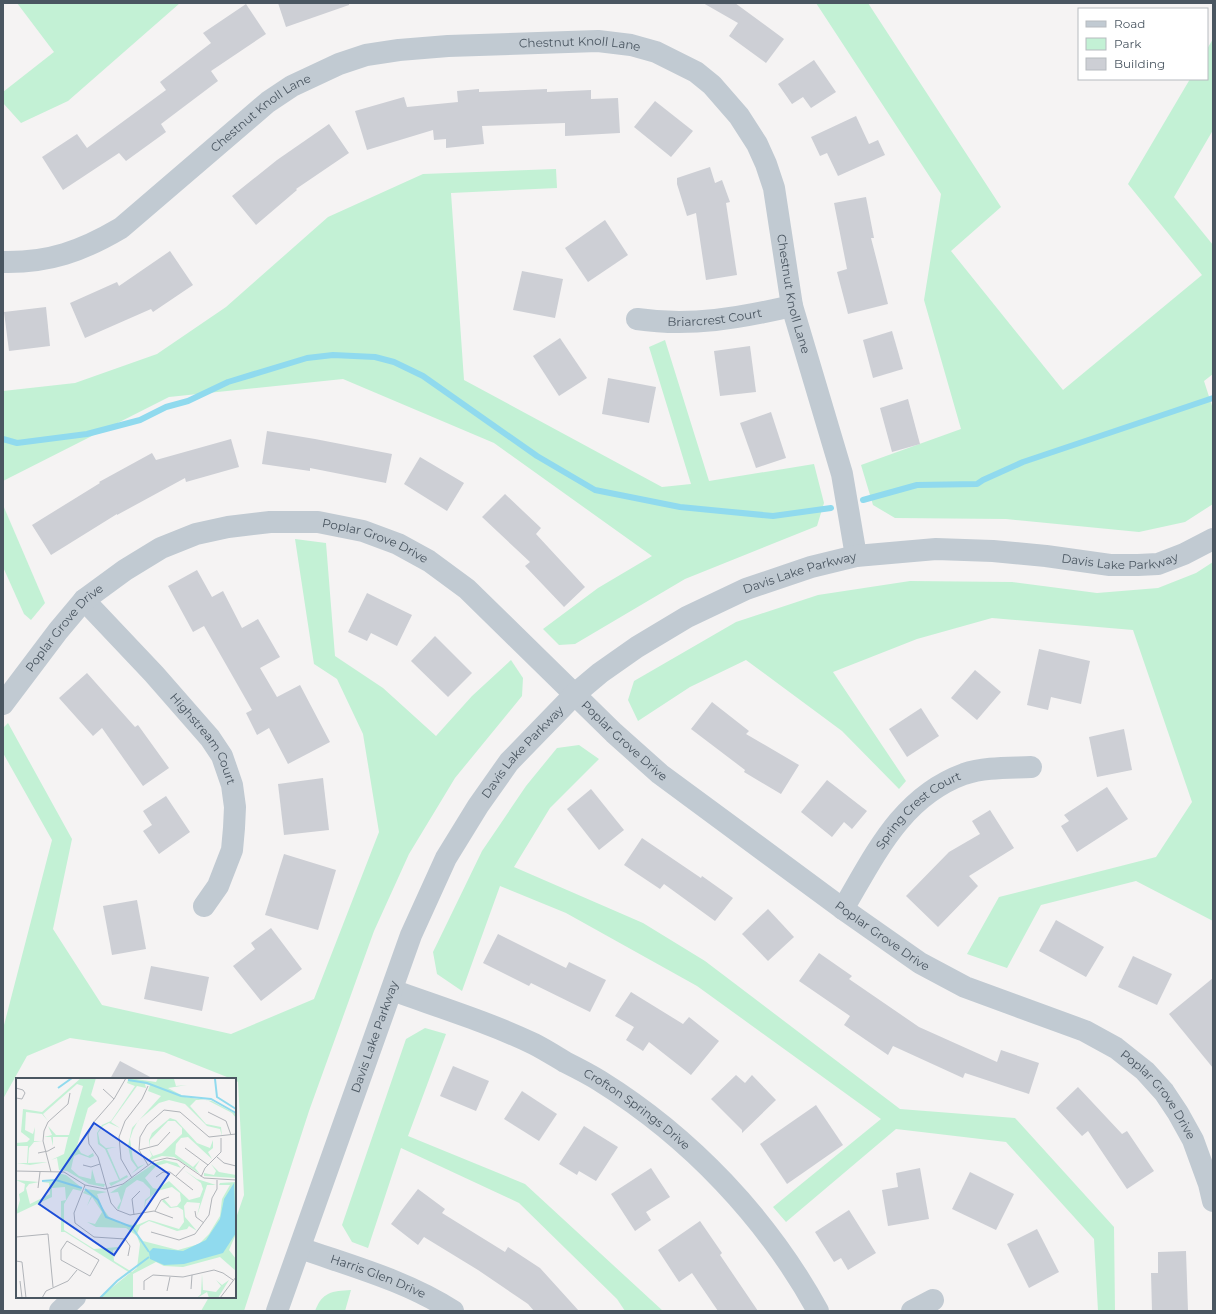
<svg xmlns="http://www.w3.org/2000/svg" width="1216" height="1314" viewBox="0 0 1216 1314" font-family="Montserrat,sans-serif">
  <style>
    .green { fill: #c3f1d5 }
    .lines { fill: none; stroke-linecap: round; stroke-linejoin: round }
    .stream { stroke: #90daee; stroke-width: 6 }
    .building { fill: #cdcfd5 }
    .street { stroke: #c1cad2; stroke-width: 22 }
    .labels { text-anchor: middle; stroke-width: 3.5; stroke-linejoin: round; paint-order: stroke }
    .street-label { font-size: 12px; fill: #4a5661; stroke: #fff }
    .inset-river { fill: none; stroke: #90daee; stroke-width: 2 }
    .inset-road { fill: none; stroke: #b1b4b9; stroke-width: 1 }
    .view { fill: #1d4ed8; fill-opacity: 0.15; stroke: #1d4ed8; stroke-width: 2 }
    .inset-edge { fill: none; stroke: #4a5661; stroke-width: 2 }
  </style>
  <rect width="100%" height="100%" fill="#f5f3f3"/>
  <g class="green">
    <polygon points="17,3 180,3 68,101 21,123 3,103 3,92 54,52"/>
    <polygon points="816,3 868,3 1001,207 951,251 1063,390 1202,275 1128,184 1190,79 1207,79 1207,49 1213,39 1213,130 1174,197 1213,245 1213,374 1204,381 1213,409 1213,504 1185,522 1139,532 1006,519 895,518 873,505 861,465 961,429 924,300 941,194"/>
    <polygon points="556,169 557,188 451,193 464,380 662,487 691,484 649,347 665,340 709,481 814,464 824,503 817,526 685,579 575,644 559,645 543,629 598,588 652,556 494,443 343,379 169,397 3,481 3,391 75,383 157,354 226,307 328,217 423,174"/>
    <polygon points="3,505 45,603 31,620 24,614 3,567"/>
    <polygon points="295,539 326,543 335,656 383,688 436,736 472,696 511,660 523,678 522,696 455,778 409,854 374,931 309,1111 244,1311 201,1311 209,1297 235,1297 235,1221 244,1195 238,1082 235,1080 235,1079 232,1079 164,1052 70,1038 27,1056 3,1099 3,1029 52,840 3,753 3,728 8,723 72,839 53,929 102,1005 231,1034 314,999 379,832 363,734 337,679 314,664"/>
    <polygon points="1213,562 1213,921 1136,881 1041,905 1007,968 967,954 999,897 1156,857 1192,802 1133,630 992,618 917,639 833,672 906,781 899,789 842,731 746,660 690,687 638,721 628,700 634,681 736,622 818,595 910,581 1012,582 1097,593 1158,588 1196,573"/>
    <polygon points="579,745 599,759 550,808 514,867 643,923 705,961 900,1109 1015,1118 1114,1227 1115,1311 1098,1311 1094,1239 1006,1142 896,1129 786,1222 773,1207 881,1119 697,986 566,913 500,886 462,991 437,974 433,952 482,851 526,786 557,748"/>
    <polygon points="425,1028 446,1034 408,1136 525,1184 663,1311 625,1311 617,1299 519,1203 401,1148 368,1248 352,1242 342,1225 406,1039"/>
    <path d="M351 1290 345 1311H315C322 1292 332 1291 351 1290Z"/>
  </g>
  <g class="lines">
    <g class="stream">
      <polyline points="3,439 17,443 87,434 140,420 166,407 188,401 228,382 307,358 333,355 375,357 394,362 423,376 537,456 595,490 680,507 773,516 831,508"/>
      <polyline points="863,500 917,485 977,484 983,480 1023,462 1213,398"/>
    </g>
  </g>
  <g class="building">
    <polygon points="278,3 349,3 349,5 286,27"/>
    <polygon points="703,3 735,3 784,39 766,63 729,36 738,23"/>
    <polygon points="246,4 266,34 211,71 218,81 161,124 166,132 126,161 119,153 63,190 42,157 77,134 87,148 166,90 160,82 211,43 203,33"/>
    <polygon points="814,60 836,92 811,108 803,97 792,104 778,84"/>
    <polygon points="479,89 479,92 547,89 547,92 591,90 591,99 618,98 620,133 565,136 565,123 482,126 484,144 446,148 446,139 434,140 433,130 367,150 355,111 404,97 407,107 458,102 457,91"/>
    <polygon points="655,101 693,131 671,157 634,127"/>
    <polygon points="856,116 869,144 878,140 885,155 838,176 827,153 820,156 811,137"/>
    <polygon points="329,124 349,153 296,189 297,190 256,225 232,196 277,160"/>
    <polygon points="710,167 715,183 722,180 730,202 726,203 737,275 706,280 696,213 687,216 677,184 677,178"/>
    <polygon points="866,197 874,238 871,238 888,304 848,314 837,272 847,269 834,203"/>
    <polygon points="605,220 628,255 588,282 565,248"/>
    <polygon points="170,251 193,285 153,312 151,309 85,338 70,303 117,282 119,286"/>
    <polygon points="522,271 563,279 555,318 513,310"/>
    <polygon points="46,307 50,346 9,351 4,312"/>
    <polygon points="892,331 903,369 873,378 863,340"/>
    <polygon points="560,338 587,378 559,396 533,356"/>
    <polygon points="750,346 756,392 720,396 714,351"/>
    <polygon points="608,378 656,387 649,423 602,414"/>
    <polygon points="908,399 920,444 892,452 880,408"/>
    <polygon points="771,412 786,458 756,468 740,423"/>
    <polygon points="267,431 315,439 392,454 386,483 310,468 310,471 262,464"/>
    <polygon points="231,439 239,467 186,482 185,478 117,515 117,514 51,555 32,525 100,483 99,482 152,453 156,460"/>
    <polygon points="420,457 464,483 447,511 404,484"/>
    <polygon points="505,494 541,528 536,534 585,587 564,607 525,566 530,562 482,517"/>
    <polygon points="197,570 212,597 223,591 242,628 258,619 280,657 260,668 277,697 300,685 330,742 288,764 269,728 257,735 246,713 252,710 204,626 193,632 168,586"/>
    <polygon points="367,593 412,615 397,646 371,633 367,641 348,632"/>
    <polygon points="435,636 472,673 448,697 411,661"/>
    <polygon points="1039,649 1090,661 1081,704 1051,697 1048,710 1027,705"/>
    <polygon points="975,670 1001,692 977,720 951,698"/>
    <polygon points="87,673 135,727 138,725 169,768 143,786 102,728 93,736 59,698"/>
    <polygon points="712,702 749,731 746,734 799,765 781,794 744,772 745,770 691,729"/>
    <polygon points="921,708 939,736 907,757 889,729"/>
    <polygon points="1124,729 1132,770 1097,777 1089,737"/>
    <polygon points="323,778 329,830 284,835 278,784"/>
    <polygon points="827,780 867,811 852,829 844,822 832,837 801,812"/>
    <polygon points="1107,787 1128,819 1077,852 1061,826 1069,821 1064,815"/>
    <polygon points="591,789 624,830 599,850 567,809"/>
    <polygon points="166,796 190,832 159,854 143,831 152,825 143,811"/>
    <polygon points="990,810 1014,848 969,876 978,886 938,927 906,896 949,852 980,834 972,821"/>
    <polygon points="642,838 701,878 702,876 733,898 715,921 664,884 660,889 624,865"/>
    <polygon points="284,854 336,870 318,930 265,915"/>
    <polygon points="137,900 146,949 112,955 103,906"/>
    <polygon points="768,909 794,937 768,961 742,934"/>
    <polygon points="1056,920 1104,947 1086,977 1039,951"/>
    <polygon points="271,928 302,969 261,1001 233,966 255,949 251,943"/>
    <polygon points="498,934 566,968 569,962 606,980 590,1012 531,983 529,986 483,963"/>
    <polygon points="819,953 852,976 849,979 919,1027 997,1062 1001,1050 1039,1063 1029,1094 965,1073 963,1078 893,1046 888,1055 844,1025 850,1016 799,981"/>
    <polygon points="1133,956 1172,974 1157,1005 1118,987"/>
    <polygon points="151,966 209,977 202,1011 144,999"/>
    <polygon points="1213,978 1213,1068 1169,1014"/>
    <polygon points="631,992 683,1024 689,1017 719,1041 691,1075 649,1042 643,1051 626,1040 634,1027 615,1016"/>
    <polygon points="120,1061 154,1079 110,1079"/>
    <polygon points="453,1066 489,1081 476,1111 440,1096"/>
    <polygon points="736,1075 745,1083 752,1075 776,1100 742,1133 742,1130 711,1099"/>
    <polygon points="1078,1087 1122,1134 1127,1131 1154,1171 1127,1189 1088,1131 1082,1136 1056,1108"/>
    <polygon points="522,1091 557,1114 539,1141 504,1119"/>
    <polygon points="816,1105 843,1145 787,1184 760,1144"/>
    <polygon points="584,1126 618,1147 596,1181 579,1171 577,1175 559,1164"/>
    <polygon points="651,1168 670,1197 646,1212 651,1220 635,1231 611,1194"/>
    <polygon points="920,1168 929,1219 888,1226 882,1190 898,1187 896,1173"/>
    <polygon points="970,1172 1014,1194 996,1230 952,1209"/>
    <polygon points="418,1189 445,1209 442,1213 505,1252 508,1247 540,1268 579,1311 534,1311 528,1304 478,1270 424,1237 418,1245 391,1224"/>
    <polygon points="849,1210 876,1253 848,1270 841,1258 834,1262 815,1232"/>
    <polygon points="700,1221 722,1253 720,1255 758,1311 718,1311 692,1273 679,1282 658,1250"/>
    <polygon points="1037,1229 1059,1272 1029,1288 1007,1244"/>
    <polygon points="1186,1251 1188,1311 1152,1311 1151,1273 1158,1273 1158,1252"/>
  </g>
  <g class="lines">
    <g class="street">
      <path id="s1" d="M3 262C49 263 82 251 121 228L268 102 292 86 339 64 366 55 399 50 448 46 598 41 631 45 656 52 696 72 712 85 739 116 757 144 766 164 774 188 792 306 842 474 856 556"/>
      <path id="s2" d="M637 319C691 327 740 318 792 306"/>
      <path id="s3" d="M84 600 154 674 210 738 222 756 232 785 235 807 234 828 232 850 218 886 204 906"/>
      <path id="s4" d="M3 704 58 631 84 600 125 570 161 548 196 534 228 527 270 522H318L363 531 398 544 429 561 467 589 614 733 660 774 843 909 920 963 965 987 1085 1031 1116 1048 1145 1071 1164 1092 1178 1113 1193 1140 1209 1184 1213 1201"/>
      <path id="s5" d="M843 909C875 855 901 797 964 774 985 767 1009 768 1031 767"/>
      <path id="s6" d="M392 990C439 1007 488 1022 534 1044 544 1049 555 1056 565 1062 577 1068 589 1074 600 1081 690 1137 767 1218 818 1311"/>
      <path id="s7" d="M300 1248C351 1266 407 1281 453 1311"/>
      <polyline points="60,1311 75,1297"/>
      <path id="s8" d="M277 1311 411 935 446 858 478 806 509 762 575 694 600 673 637 647 687 617 746 589 811 567 856 556 936 549 993 551 1046 556 1110 565H1138L1158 564 1184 554 1213 539"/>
      <polyline points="912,1311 933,1300"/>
    </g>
  </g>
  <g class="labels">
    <g class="street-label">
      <text dy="4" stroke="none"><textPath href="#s1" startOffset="642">Chestnut Knoll Lane</textPath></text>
      <text dy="4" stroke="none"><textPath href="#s1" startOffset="306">Chestnut Knoll Lane</textPath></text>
      <text dy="4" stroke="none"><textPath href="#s1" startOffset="1014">Chestnut Knoll Lane</textPath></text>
      <text dy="4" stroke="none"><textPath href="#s2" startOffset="78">Briarcrest Court</textPath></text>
      <text dy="4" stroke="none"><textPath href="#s4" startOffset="446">Poplar Grove Drive</textPath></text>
      <text dy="4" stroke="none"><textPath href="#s8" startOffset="1275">Davis Lake Parkway</textPath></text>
      <text dy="4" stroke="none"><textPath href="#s8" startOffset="951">Davis Lake Parkway</textPath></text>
      <text dy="4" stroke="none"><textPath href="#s4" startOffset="98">Poplar Grove Drive</textPath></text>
      <text dy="4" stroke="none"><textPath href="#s3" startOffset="184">Highstream Court</textPath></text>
      <text dy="4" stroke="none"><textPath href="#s4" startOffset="770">Poplar Grove Drive</textPath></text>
      <text dy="4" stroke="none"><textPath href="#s8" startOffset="615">Davis Lake Parkway</textPath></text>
      <text dy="4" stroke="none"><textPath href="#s5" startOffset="126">Spring Crest Court</textPath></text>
      <text dy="4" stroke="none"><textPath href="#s4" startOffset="1094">Poplar Grove Drive</textPath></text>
      <text dy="4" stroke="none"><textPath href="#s8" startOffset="291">Davis Lake Parkway</textPath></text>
      <text dy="4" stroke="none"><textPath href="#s4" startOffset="1418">Poplar Grove Drive</textPath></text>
      <text dy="4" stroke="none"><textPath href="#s6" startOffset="274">Crofton Springs Drive</textPath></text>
      <text dy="4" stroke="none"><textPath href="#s7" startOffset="83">Harris Glen Drive</textPath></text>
    </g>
  </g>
  <g transform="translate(16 1078)">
    <rect width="220" height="220" fill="#f5f3f3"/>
    <path d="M65 0H80L75 17 81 23 72 30 61 68 65 75 72 78 77 75 78 78 74 80 63 76 58 78 55 91 63 98 75 101 76 91 80 105 89 106 88 109 73 106 51 93 43 92 41 80 35 82 48 76 52 59H37V68L35 59H28L36 57 32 48 40 57H53L67 8 61 6 27 36 32 43 26 36 10 34 9 52 17 56 19 49 18 63 26 64H18L13 70 12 85 32 84 14 87 1 85H11L12 68H0V65L11 64 14 61 5 54 7 31 26 34ZM113 0 140 4 142 0 158 1 160 8 171 7 152 10 169 19 196 23 220 36V40L216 35 191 22H180L174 28 190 46 205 49 206 58 204 51 191 48 169 26 153 22 143 25 122 43 117 52 114 61 117 81 122 89 129 86 115 96 121 90 115 82 112 68 116 50 145 18 132 13 134 7 129 6 130 10 121 8 95 44 104 50 93 45 87 48 82 55 84 65 90 70 101 69 91 71 104 101 111 97 112 99 95 108 93 105 103 102 89 71 82 66 81 55 86 47 95 43 119 8 111 5ZM154 40 160 42 181 65 194 70 197 62V70L192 74 196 81 172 59 165 60 160 66 159 76 177 89 184 82 179 90 184 96 158 79 146 78 131 83 136 78 133 71 137 78 146 75 166 56V50L159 43H152L134 62 133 69V62L136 55ZM148 82 161 85 165 90 151 85 140 88 129 100 137 110 141 111 153 103 173 122 184 119 187 111 185 105 168 92 181 101 200 107H191L181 138 184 125 171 124 168 128 169 139 181 153 173 148 171 151 161 153 133 143 124 148 121 156 127 163 162 172 183 166 193 156 204 138 206 121 214 107H203L204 105 220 104V156L213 172 220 181V193L204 179 167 189 148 188 140 184 117 196V220H83L114 195 49 154H45V123L50 122 49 109 36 110V119L0 136 4 122 3 116 8 113 9 106 0 102 23 104 13 106 10 110 14 126 34 116 33 105 26 104 40 103 42 95 50 97 66 110 65 113 57 111 48 126V152L78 171 102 169 103 171 97 172 98 183 116 194 121 190 124 166 121 158 110 150 80 149 71 144 79 146 86 134 76 119 71 128 75 118 67 115 70 111 91 114 81 116 86 129 93 139 105 146 119 147 122 138 121 147 133 142 137 143 163 151 168 144 167 132 162 129 154 130 146 123 148 121 155 129 161 128 165 123 164 115 156 109 141 113 130 123 128 132 129 122 134 118V111L127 104 121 102 110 110 103 132 101 130 105 123 102 114 94 115 139 85ZM195 86 203 94 220 97V100L188 98V95L198 97 200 93ZM186 196 187 212 200 214 205 208 200 202 206 207 213 202 202 220H193L191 214 181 220 185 216Z" fill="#c3f1d5"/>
    <path d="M218 105 220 155 207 175 168 186 148 187 134 181 133 174 137 170 167 173 190 162 204 141 208 121Z" fill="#90daee"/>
    <path class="inset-river" d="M199 1 201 19 220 31M112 2 131 5 165 18 195 21 220 35M42 10 56 0M26 103 40 102 66 110M69 111 82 122 90 139 116 149 133 174M84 220 101 203 133 179"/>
    <path class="inset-road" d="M110 0 98 21 77 45 72 57 73 66 82 79 95 125 101 132 114 137 138 133 157 140M0 10 7 12 9 15 6 21 0 20M87 11 98 21M192 34 210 43 215 57M169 70 192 87M123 72 142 67 154 54M22 75 32 73 39 69M201 79 208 85 220 88M67 87 75 89 84 86M132 87 123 72 124 59 131 47 148 32 164 34 193 59 220 56M0 93 48 94 69 107 89 111 107 106 138 83 151 80 162 82 188 100 220 102M35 94 27 63 28 53 32 44 52 26 54 15M160 98 169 88M140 99 147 94H154L177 112M185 99 189 90 205 74V60M116 100 105 81 103 59 109 43 126 21 132 8M69 107 58 135 59 145 78 159 109 161 114 168 112 178M22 110 24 94M139 133 145 122 153 119M179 133 180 139 188 145M118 137 116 121 124 113M135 154 163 162 179 156 193 137 196 120 201 111V102M0 159 32 156 37 209M51 163 83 182 74 198 45 182V172ZM0 183 6 184 10 220M4 203 6 220M175 211 176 197M128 212V203L137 197 167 199 198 192 207 195 217 202M151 213 154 199M26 220 30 213 52 203 61 192M204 220 220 199"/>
    <path class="view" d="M78 45 153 96 98 177 23 126Z"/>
    <rect width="220" height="220" class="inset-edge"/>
  </g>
  <rect width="1216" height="1314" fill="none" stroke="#4a5661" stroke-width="8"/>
  <rect x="1078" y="8" width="130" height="72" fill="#ffffff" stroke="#b7bbc0"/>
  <rect x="1086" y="21" width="20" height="6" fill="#c1cad2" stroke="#b7bbc0"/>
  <text x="1114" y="28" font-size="12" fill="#4a5661">Road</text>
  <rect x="1086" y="38" width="20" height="12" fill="#c3f1d5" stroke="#b7bbc0"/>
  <text x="1114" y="48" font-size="12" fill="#4a5661">Park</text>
  <rect x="1086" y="58" width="20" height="12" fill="#cdcfd5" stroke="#b7bbc0"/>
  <text x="1114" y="68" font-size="12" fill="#4a5661">Building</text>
</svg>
